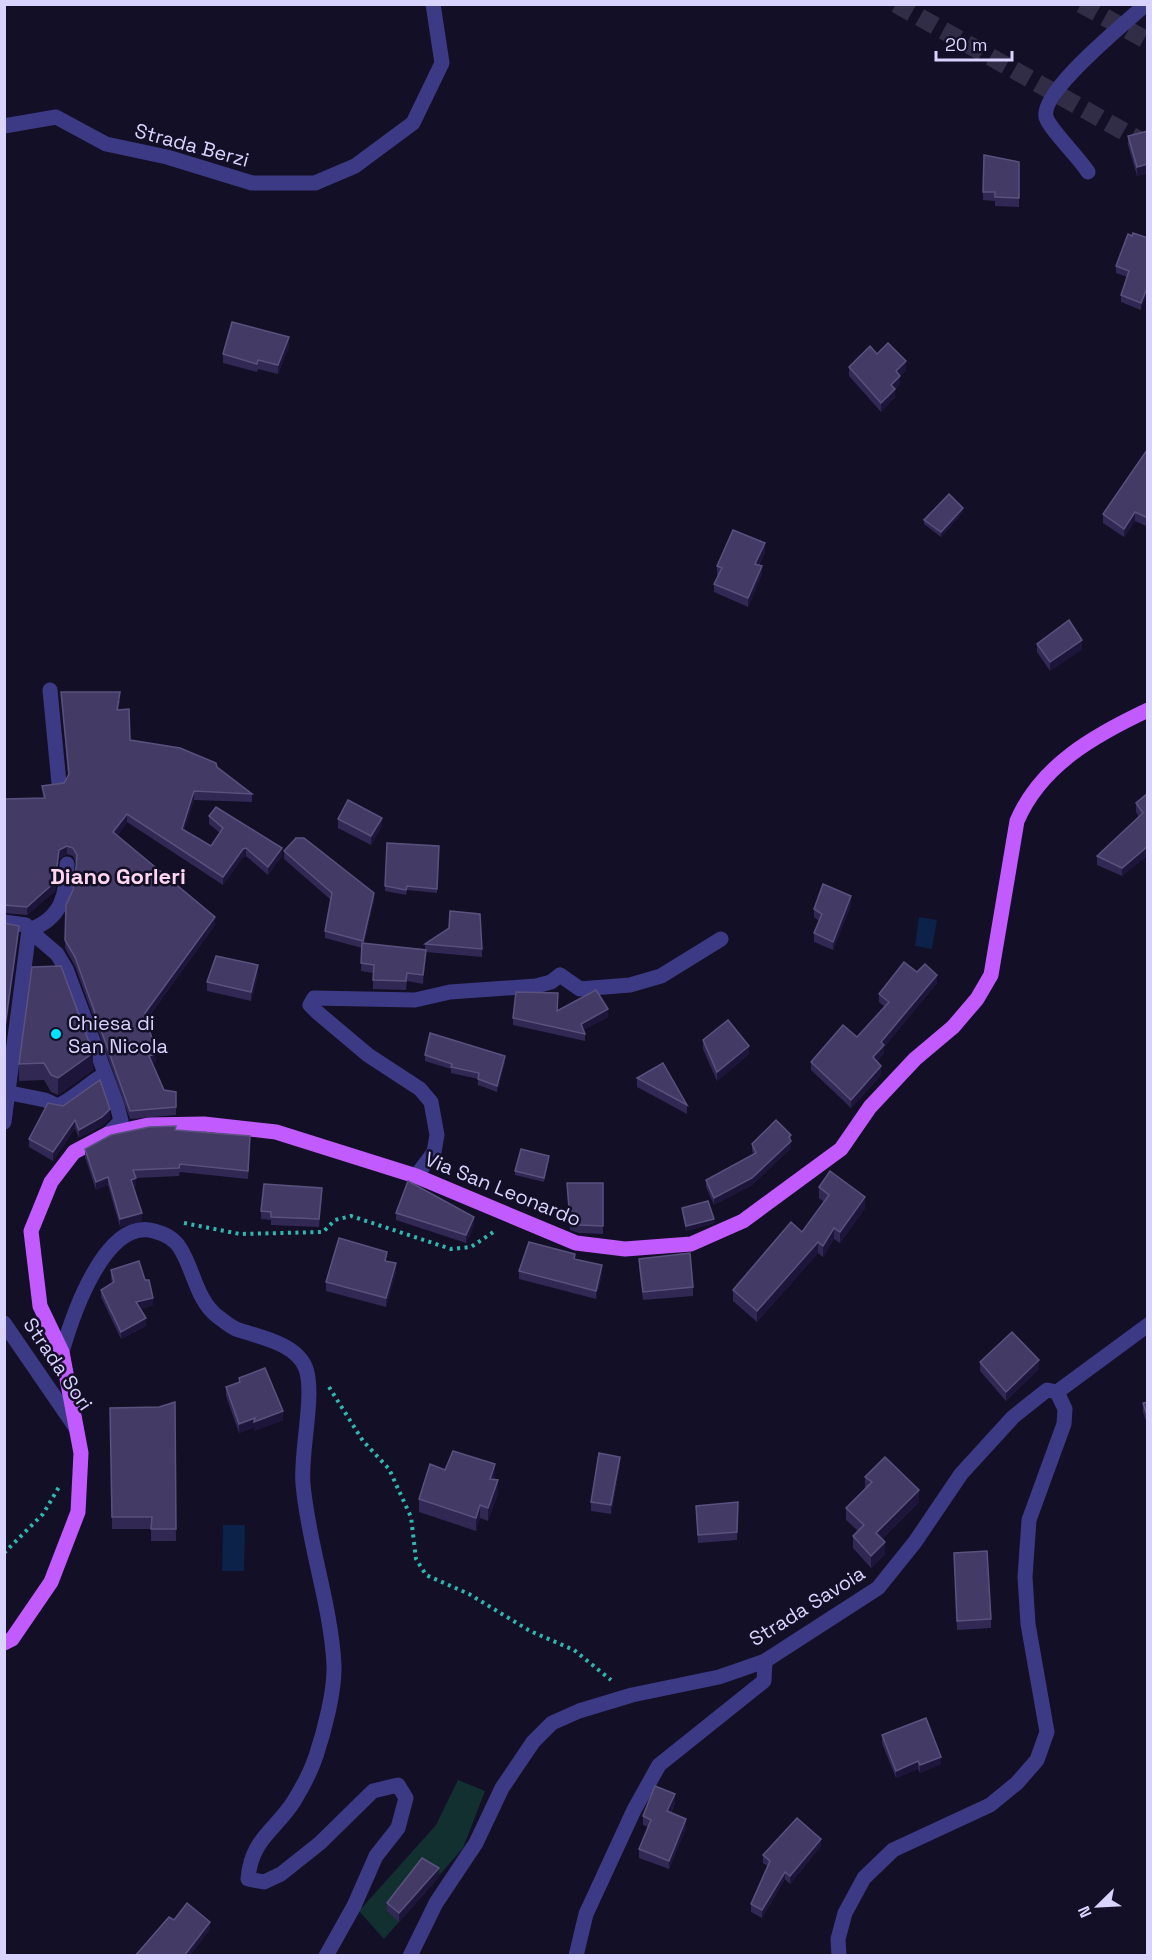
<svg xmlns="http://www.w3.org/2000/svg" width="1152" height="1960" viewBox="0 0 1152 1960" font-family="'Space Grotesk',sans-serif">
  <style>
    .green { fill: #12302f }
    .water { fill: #0c2248 }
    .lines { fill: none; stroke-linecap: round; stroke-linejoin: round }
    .highway-tunnel { stroke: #312d47; stroke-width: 18; stroke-dasharray: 18 9; stroke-linecap: butt }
    .path { stroke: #2fb8b0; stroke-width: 4; stroke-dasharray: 3 4.5; stroke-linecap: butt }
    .minor { stroke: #3d3a85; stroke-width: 15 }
    .major { stroke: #c25bff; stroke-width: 15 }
    .wall { fill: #312854 }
    .shaded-wall { fill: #1d163a }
    .building { fill: #433a66; stroke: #5a527e; stroke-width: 1.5 }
    .poi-dot { fill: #00e5ff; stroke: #130f26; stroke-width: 2 }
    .labels { text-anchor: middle; stroke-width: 5; stroke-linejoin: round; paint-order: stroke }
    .street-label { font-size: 20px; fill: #d9d4ff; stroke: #130f26 }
    .poi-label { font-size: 20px; fill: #d9d4ff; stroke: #130f26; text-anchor: start }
    .quarter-label { font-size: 22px; font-weight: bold; fill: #ffd6f0; stroke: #130f26 }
  </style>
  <rect width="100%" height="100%" fill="#130f26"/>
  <polygon class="green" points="458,1780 485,1791 463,1848 384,1939 359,1911 436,1825"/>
  <g class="water">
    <polygon points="919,917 937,920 932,949 915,946"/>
    <polygon points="223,1525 245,1525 244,1571 222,1571"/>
  </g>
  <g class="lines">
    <g class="highway-tunnel">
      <polyline points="896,4 1148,145"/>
      <polyline points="1081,4 1148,41"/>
    </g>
    <g class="path">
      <polyline points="184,1223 240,1234 323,1232 335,1220 351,1216 451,1249 471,1247 495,1231"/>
      <polyline points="329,1387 363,1441 389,1469 411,1517 416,1559 426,1575 469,1594 530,1631 574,1650 611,1680"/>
      <polyline points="4,1553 43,1514 59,1487"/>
    </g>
    <g class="minor">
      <polyline points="4,126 56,117 106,144 167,157 252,183 315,183 355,166 413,123 442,63 433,4"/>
      <path d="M1088 172C1078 156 1050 130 1046 117 1040 91 1127 22 1146 4"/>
      <polyline points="50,690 59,783"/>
      <polyline points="4,922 26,925 29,930 4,1122"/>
      <polyline points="29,930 57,954 66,969 117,1105 121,1121 108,1134"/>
      <path d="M29 930C61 919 67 896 67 864"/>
      <path d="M10 1093 45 1100 58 1106C76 1097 88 1084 105 1074"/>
      <polyline points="416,1176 434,1152 437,1135 431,1102 420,1089 368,1055 317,1012 310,1005 314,998 415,1000 450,992 536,986 551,982 560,975 580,989 630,985 661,976 721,939"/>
      <polyline points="4,1323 76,1428"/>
      <path d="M62 1352C72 1317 105 1217 154 1231 165 1234 174 1238 180 1248 194 1270 196 1299 217 1316 223 1320 229 1326 236 1329 258 1337 297 1343 306 1369 315 1396 300 1453 303 1484 308 1543 331 1605 334 1665 335 1691 324 1732 316 1756 311 1771 302 1788 294 1801 275 1831 251 1839 248 1879L264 1882 281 1874 320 1843 373 1791 398 1785 406 1798 398 1828 376 1856 354 1906 326 1956"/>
      <polyline points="410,1956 436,1903 476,1843 502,1788 533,1742 552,1723 579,1711 632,1695 719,1677 765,1661 878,1588 915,1542 961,1474 1013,1417 1047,1390 1057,1392 1148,1325"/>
      <polyline points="576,1956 586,1914 634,1810 659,1765 764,1681 765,1661"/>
      <polyline points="839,1956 838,1939 845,1913 864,1878 893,1850 990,1805 1017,1783 1037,1760 1047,1732 1028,1624 1025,1577 1029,1520 1064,1424 1065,1409 1057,1392"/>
    </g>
    <path class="major" d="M4 1643 12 1639 51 1582 78 1512 81 1453 62 1352 40 1306 31 1231 51 1182 74 1152 108 1134 148 1125 204 1124 276 1132 416 1176 576 1243 625 1249 691 1244 743 1221 841 1149 870 1107 915 1059 953 1027 977 999 991 975 1017 821C1041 765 1095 735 1148 710"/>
  </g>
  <g class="wall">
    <polygon points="1148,131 1148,173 1137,176 1128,145 1128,136"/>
    <polygon points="1019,162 1019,207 995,206 995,201 983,200 983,192"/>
    <polygon points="1132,236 1148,238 1141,310 1121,302 1121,295 1127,277 1116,273 1116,266"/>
    <polygon points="289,346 278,374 258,369 257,372 223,363 223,354"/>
    <polygon points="877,354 906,370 900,376 900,384 895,390 895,397 881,412 849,376 849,367"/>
    <polygon points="1147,450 1148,527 1135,521 1124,537 1103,523 1103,514"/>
    <polygon points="963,512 941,537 924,524 924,520"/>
    <polygon points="765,552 759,565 762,574 748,607 714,592 714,584 718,575 717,575 717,566"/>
    <polygon points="1037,644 1082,649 1050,671 1037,652"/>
    <polygon points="61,692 120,701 118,710 130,740 217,767 252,794 252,802 194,800 184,830 211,846 220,833 209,824 209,816 282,856 268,875 246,856 243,857 223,885 127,822 117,836 215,925 147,1019 156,1062 152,1063 164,1090 176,1092 176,1115 130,1119 75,966 65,948 66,905 73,890 76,868 76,863 73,856 67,854 59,858 55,891 27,915 4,913 4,799 43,798 42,786 64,783 68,776"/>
    <polygon points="1148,793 1148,855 1122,876 1097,865 1097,856 1139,817 1136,812 1136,803"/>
    <polygon points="338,819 382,826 371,845 338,828"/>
    <polygon points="387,843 439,846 437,893 407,890 406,895 385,891"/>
    <polygon points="284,851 374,900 364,944 425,949 425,944 482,949 482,957 426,952 423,984 407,981 406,990 373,989 373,973 361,971 362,948 325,938 325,931 331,900 284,859"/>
    <polygon points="851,905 833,950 814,942 814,933 819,921 814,917 814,909"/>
    <polygon points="32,967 93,1070 58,1095 51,1092 44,1080 19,1081 19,1064"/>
    <polygon points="917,972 937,983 884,1047 884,1053 877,1061 881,1075 851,1108 811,1070 811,1062 857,1037 885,1007 879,1002 879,994"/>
    <polygon points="258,974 251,1001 207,991 207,982"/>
    <polygon points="557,1011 608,1017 583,1030 585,1034 585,1041 513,1025 513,1018"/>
    <polygon points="703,1040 749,1054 717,1081 703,1049"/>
    <polygon points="425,1055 505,1062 497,1092 478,1085 478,1079 451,1073 451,1069 425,1061"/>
    <polygon points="637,1078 687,1105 687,1114 637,1087"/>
    <polygon points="48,1103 110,1118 102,1126 79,1138 75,1128 53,1161 29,1147 29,1139"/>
    <polygon points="175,1130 250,1144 248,1179 180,1172 179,1176 136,1178 136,1186 134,1187 142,1221 120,1227 108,1185 96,1190 85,1157 85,1149"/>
    <polygon points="791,1135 791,1148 752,1185 714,1205 706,1187 706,1180 753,1154 752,1151 752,1144"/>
    <polygon points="549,1160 544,1182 515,1175 515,1171"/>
    <polygon points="567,1183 603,1183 603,1234 579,1233 570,1230"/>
    <polygon points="819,1187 865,1208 840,1243 834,1239 823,1257 818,1253 757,1322 733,1301 733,1290 802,1232 824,1202 819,1198"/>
    <polygon points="322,1196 319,1227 271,1225 271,1220 261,1219 261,1211"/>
    <polygon points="682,1208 714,1223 686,1231 682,1212"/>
    <polygon points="396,1213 474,1225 466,1243 396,1220"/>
    <polygon points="575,1259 602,1274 596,1299 519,1279 519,1271"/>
    <polygon points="639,1259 693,1287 693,1296 643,1300 639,1268"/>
    <polygon points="387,1261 396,1272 386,1307 326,1291 326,1282"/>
    <polygon points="111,1270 153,1305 140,1309 146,1326 121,1339 101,1297 101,1290 112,1283 111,1278"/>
    <polygon points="980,1362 1039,1369 1006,1401 980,1371"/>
    <polygon points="239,1378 283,1420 254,1431 254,1427 239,1433 226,1396 226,1387 239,1382"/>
    <polygon points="175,1402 176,1541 151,1541 151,1529 112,1529 110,1408 159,1407"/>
    <polygon points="1148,1402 1148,1427 1143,1412 1143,1403"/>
    <polygon points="620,1465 611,1514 591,1511 591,1502"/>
    <polygon points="445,1470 495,1477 494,1480 498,1493 488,1521 480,1518 476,1531 419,1512 419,1499"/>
    <polygon points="865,1477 919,1502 882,1539 885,1554 871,1568 853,1548 853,1536 858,1531 846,1520 846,1508 865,1489"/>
    <polygon points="738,1502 737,1540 698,1543 696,1506"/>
    <polygon points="954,1553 991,1619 991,1628 957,1630"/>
    <polygon points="882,1735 941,1764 920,1773 918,1769 896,1778 882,1743"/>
    <polygon points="675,1803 671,1813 686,1828 669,1869 639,1858 639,1849 648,1827 643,1825 643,1816"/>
    <polygon points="821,1846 790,1884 785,1879 762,1918 751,1912 751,1904 768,1866 763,1863 763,1855"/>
    <polygon points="439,1877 399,1922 387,1911 387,1903"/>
  </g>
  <g class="shaded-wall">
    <polygon points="1148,164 1148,173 1137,176 1137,167"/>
    <polygon points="1148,286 1148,293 1141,310 1141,303"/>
    <polygon points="289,337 289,346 278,374 278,365"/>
    <polygon points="906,361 906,370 896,380 896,371"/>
    <polygon points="900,376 900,384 895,390 895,397 881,412 881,403 891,385"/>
    <polygon points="963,508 963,512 941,537 941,532"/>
    <polygon points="1135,512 1135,521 1124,537 1124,529"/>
    <polygon points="765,543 765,552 755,572 755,564"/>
    <polygon points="762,566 762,574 748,607 748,598"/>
    <polygon points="1082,640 1082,649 1050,671 1050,662"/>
    <polygon points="194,791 194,800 182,837 182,829"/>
    <polygon points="127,814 127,822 113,841 113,832"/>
    <polygon points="382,818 382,826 371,845 371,836"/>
    <polygon points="67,846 67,854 59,858 55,891 27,915 27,907 59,850"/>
    <polygon points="1148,846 1148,855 1122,876 1122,868"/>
    <polygon points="246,848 246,856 243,857 223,885 223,877 243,849"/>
    <polygon points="282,848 282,856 268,875 268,867"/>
    <polygon points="374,893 374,900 363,949 363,941"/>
    <polygon points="851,896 851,905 833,950 833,942"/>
    <polygon points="215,917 215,925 145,1021 145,1013"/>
    <polygon points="19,926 19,934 4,1043 4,1034"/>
    <polygon points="426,950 426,958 423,984 423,975"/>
    <polygon points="258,965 258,974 251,1001 251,992"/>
    <polygon points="937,975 937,983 884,1047 884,1053 873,1066 873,1057 881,1042"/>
    <polygon points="608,1009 608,1017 581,1031 581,1024"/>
    <polygon points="749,1046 749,1054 717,1081 717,1072"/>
    <polygon points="93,1053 93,1070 58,1095 58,1078"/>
    <polygon points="156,1054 156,1062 149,1064 149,1056"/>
    <polygon points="505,1056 505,1062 497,1092 497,1086"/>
    <polygon points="881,1066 881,1075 851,1108 851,1100"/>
    <polygon points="110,1109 110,1118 102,1126 79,1138 79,1130"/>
    <polygon points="75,1120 75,1128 53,1161 53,1152"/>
    <polygon points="791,1135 791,1148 752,1185 714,1205 714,1198"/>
    <polygon points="549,1156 549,1160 544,1182 544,1178"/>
    <polygon points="108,1177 108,1185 96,1190 96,1182"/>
    <polygon points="136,1178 136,1186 131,1188 131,1180"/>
    <polygon points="865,1197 865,1208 840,1243 840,1232"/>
    <polygon points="142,1213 142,1221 120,1227 120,1219"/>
    <polygon points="474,1217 474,1225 466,1243 466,1235"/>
    <polygon points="714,1219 714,1223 686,1231 686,1226"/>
    <polygon points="834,1228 834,1239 823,1257 823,1246"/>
    <polygon points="818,1242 818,1253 757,1322 757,1311"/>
    <polygon points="396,1263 396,1272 386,1307 386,1298"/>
    <polygon points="602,1265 602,1274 596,1299 596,1291"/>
    <polygon points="153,1298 153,1305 136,1310 136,1302"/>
    <polygon points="146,1318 146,1326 121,1339 121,1332"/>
    <polygon points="1039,1360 1039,1369 1006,1401 1006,1392"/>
    <polygon points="283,1411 283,1420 254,1431 254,1427 239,1433 239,1424 255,1418"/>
    <polygon points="620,1457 620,1465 611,1514 611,1505"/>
    <polygon points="495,1464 495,1477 490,1492 490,1479"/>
    <polygon points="498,1480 498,1493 488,1521 488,1508"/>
    <polygon points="919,1490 919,1502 876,1545 876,1533"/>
    <polygon points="480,1505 480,1518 476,1531 476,1518"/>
    <polygon points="885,1542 885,1554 871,1568 871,1556"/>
    <polygon points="941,1757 941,1764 920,1773 920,1765"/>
    <polygon points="918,1761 918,1769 896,1778 896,1771"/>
    <polygon points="675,1794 675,1803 667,1820 667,1811"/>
    <polygon points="686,1819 686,1828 669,1869 669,1861"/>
    <polygon points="821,1839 821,1846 790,1884 790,1876"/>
    <polygon points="439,1868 439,1877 399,1922 399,1913"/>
    <polygon points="785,1872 785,1879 762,1918 762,1910"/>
    <polygon points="210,1922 210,1930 190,1956 184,1956"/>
  </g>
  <g class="building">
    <polygon points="1148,131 1148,164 1137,167 1128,136"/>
    <polygon points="984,155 1019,162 1019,198 995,197 995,192 983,192"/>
    <polygon points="1133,233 1148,238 1148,286 1141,303 1121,295 1129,271 1116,266 1128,234 1132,236"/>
    <polygon points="232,322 289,337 278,365 258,360 257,364 223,354"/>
    <polygon points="888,343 906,361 896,371 900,376 891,385 895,389 881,403 849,367 870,346 877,354"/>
    <polygon points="1147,450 1148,518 1135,512 1124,529 1103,514"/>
    <polygon points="949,494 963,508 941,532 924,520"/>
    <polygon points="733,530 765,543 755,564 762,566 748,598 714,584 722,568 717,566"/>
    <polygon points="1069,620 1082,640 1050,662 1037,644"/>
    <polygon points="61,692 120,692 117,710 129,709 130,740 180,748 216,763 217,767 252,794 194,791 182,829 211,846 223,828 209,816 216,807 282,848 268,867 246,848 243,849 223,877 127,814 113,832 215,917 145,1013 156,1054 149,1056 164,1090 176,1092 176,1107 130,1111 75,957 65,940 66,905 73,890 76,868 77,855 73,848 67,846 59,850 55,882 27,907 4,905 4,799 45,798 42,786 64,783 69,774"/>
    <polygon points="1148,793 1148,846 1122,868 1097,856 1143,813 1136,803"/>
    <polygon points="348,800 382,818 371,836 338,819"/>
    <polygon points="296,838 304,838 374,893 363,941 325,931 332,893 284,851"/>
    <polygon points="387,843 439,846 437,889 407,886 406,890 385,886"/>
    <polygon points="823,884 851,896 833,942 814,933 822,914 814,909"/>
    <polygon points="450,911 480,914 482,949 425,944 449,928"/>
    <polygon points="4,923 19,926 4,1034"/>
    <polygon points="362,943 426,950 423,975 407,973 406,981 373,980 374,965 361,963"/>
    <polygon points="216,956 258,965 251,992 207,982"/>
    <polygon points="904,962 917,972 925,964 937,975 881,1042 884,1045 873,1057 881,1066 851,1100 811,1062 843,1025 857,1037 889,1002 879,994"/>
    <polygon points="61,966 93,1053 58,1078 51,1075 44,1063 19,1064 32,967"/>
    <polygon points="596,990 608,1009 581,1024 585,1034 513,1018 516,992 558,993 557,1011"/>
    <polygon points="728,1020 749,1046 717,1072 703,1040"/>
    <polygon points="430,1033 505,1056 497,1086 478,1079 479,1073 451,1067 452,1064 425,1055"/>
    <polygon points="663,1063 687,1105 637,1078"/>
    <polygon points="100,1080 110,1109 102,1117 79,1130 75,1120 53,1152 29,1139 48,1103 63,1106"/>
    <polygon points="776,1120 791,1135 789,1137 791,1141 752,1178 714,1198 706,1180 756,1153 752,1144"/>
    <polygon points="176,1126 175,1130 250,1136 248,1171 180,1164 179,1168 133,1170 136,1178 131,1180 142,1213 120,1219 108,1177 96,1182 85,1149 111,1135 149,1127"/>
    <polygon points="521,1149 549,1156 544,1178 515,1171"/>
    <polygon points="830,1171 865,1197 840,1232 834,1228 823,1246 818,1242 757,1311 733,1290 791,1222 802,1232 829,1195 819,1187"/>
    <polygon points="408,1181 474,1217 466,1235 396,1213"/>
    <polygon points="567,1183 603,1183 603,1226 579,1225 570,1221"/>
    <polygon points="264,1184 322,1188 319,1219 271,1217 271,1212 261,1211"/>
    <polygon points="708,1201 714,1219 686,1226 682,1208"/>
    <polygon points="339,1238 387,1252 385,1261 396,1263 386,1298 326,1282"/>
    <polygon points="529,1242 575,1254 574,1259 602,1265 596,1291 519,1271"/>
    <polygon points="690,1253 693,1287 643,1292 639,1259"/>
    <polygon points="139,1261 145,1280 149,1280 153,1298 136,1302 146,1318 121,1332 101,1290 114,1282 111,1270"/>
    <polygon points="1012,1332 1039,1360 1006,1392 980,1362"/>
    <polygon points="265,1368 283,1411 254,1422 255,1418 239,1424 226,1387 240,1382 239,1378"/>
    <polygon points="175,1402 176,1529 151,1529 152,1517 112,1517 110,1408 159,1407"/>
    <polygon points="1148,1402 1148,1418 1143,1403"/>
    <polygon points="453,1451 495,1464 490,1479 498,1480 488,1508 480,1505 476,1518 419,1499 430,1464 445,1470"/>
    <polygon points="599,1453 620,1457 611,1505 591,1502"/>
    <polygon points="885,1457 919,1490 876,1533 885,1542 871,1556 853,1536 864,1525 846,1508 872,1482 865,1477"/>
    <polygon points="738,1502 737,1532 698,1535 696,1506"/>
    <polygon points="987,1551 991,1619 957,1621 954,1553"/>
    <polygon points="926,1718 941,1757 920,1765 918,1761 896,1771 882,1735"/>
    <polygon points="655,1786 675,1794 667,1811 686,1819 669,1861 639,1849 651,1820 643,1816"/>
    <polygon points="797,1818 821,1839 790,1876 785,1872 762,1910 751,1904 770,1861 763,1855"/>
    <polygon points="422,1858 439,1868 399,1913 387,1903"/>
    <polygon points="187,1903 210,1922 184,1956 135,1956 169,1917 174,1920"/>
  </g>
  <circle class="poi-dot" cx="56" cy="1034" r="6"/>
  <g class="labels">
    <g class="street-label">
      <text transform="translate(192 145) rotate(15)" y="7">Strada Berzi</text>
      <text transform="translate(503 1189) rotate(22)" y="7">Via San Leonardo</text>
      <text transform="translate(58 1364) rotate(56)" y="7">Strada Sori</text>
      <text transform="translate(807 1606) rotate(-32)" y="7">Strada Savoia</text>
    </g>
    <g class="poi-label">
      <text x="68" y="1030">Chiesa di<tspan x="68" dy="23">San Nicola</tspan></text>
    </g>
    <g class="quarter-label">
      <text x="118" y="884">Diano Gorleri</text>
    </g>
  </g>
  <rect width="1152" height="1960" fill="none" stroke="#d9d4ff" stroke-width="12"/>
  <g transform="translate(1098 1906) rotate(246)" stroke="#130f26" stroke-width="4.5" paint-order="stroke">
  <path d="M0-4.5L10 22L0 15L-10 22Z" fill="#d9d4ff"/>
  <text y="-9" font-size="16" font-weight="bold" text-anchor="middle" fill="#d9d4ff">N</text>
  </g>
  <path d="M936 51v9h76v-9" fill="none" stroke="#d9d4ff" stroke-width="3"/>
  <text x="945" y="51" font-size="18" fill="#d9d4ff" stroke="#130f26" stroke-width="4.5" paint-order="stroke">20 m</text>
</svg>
